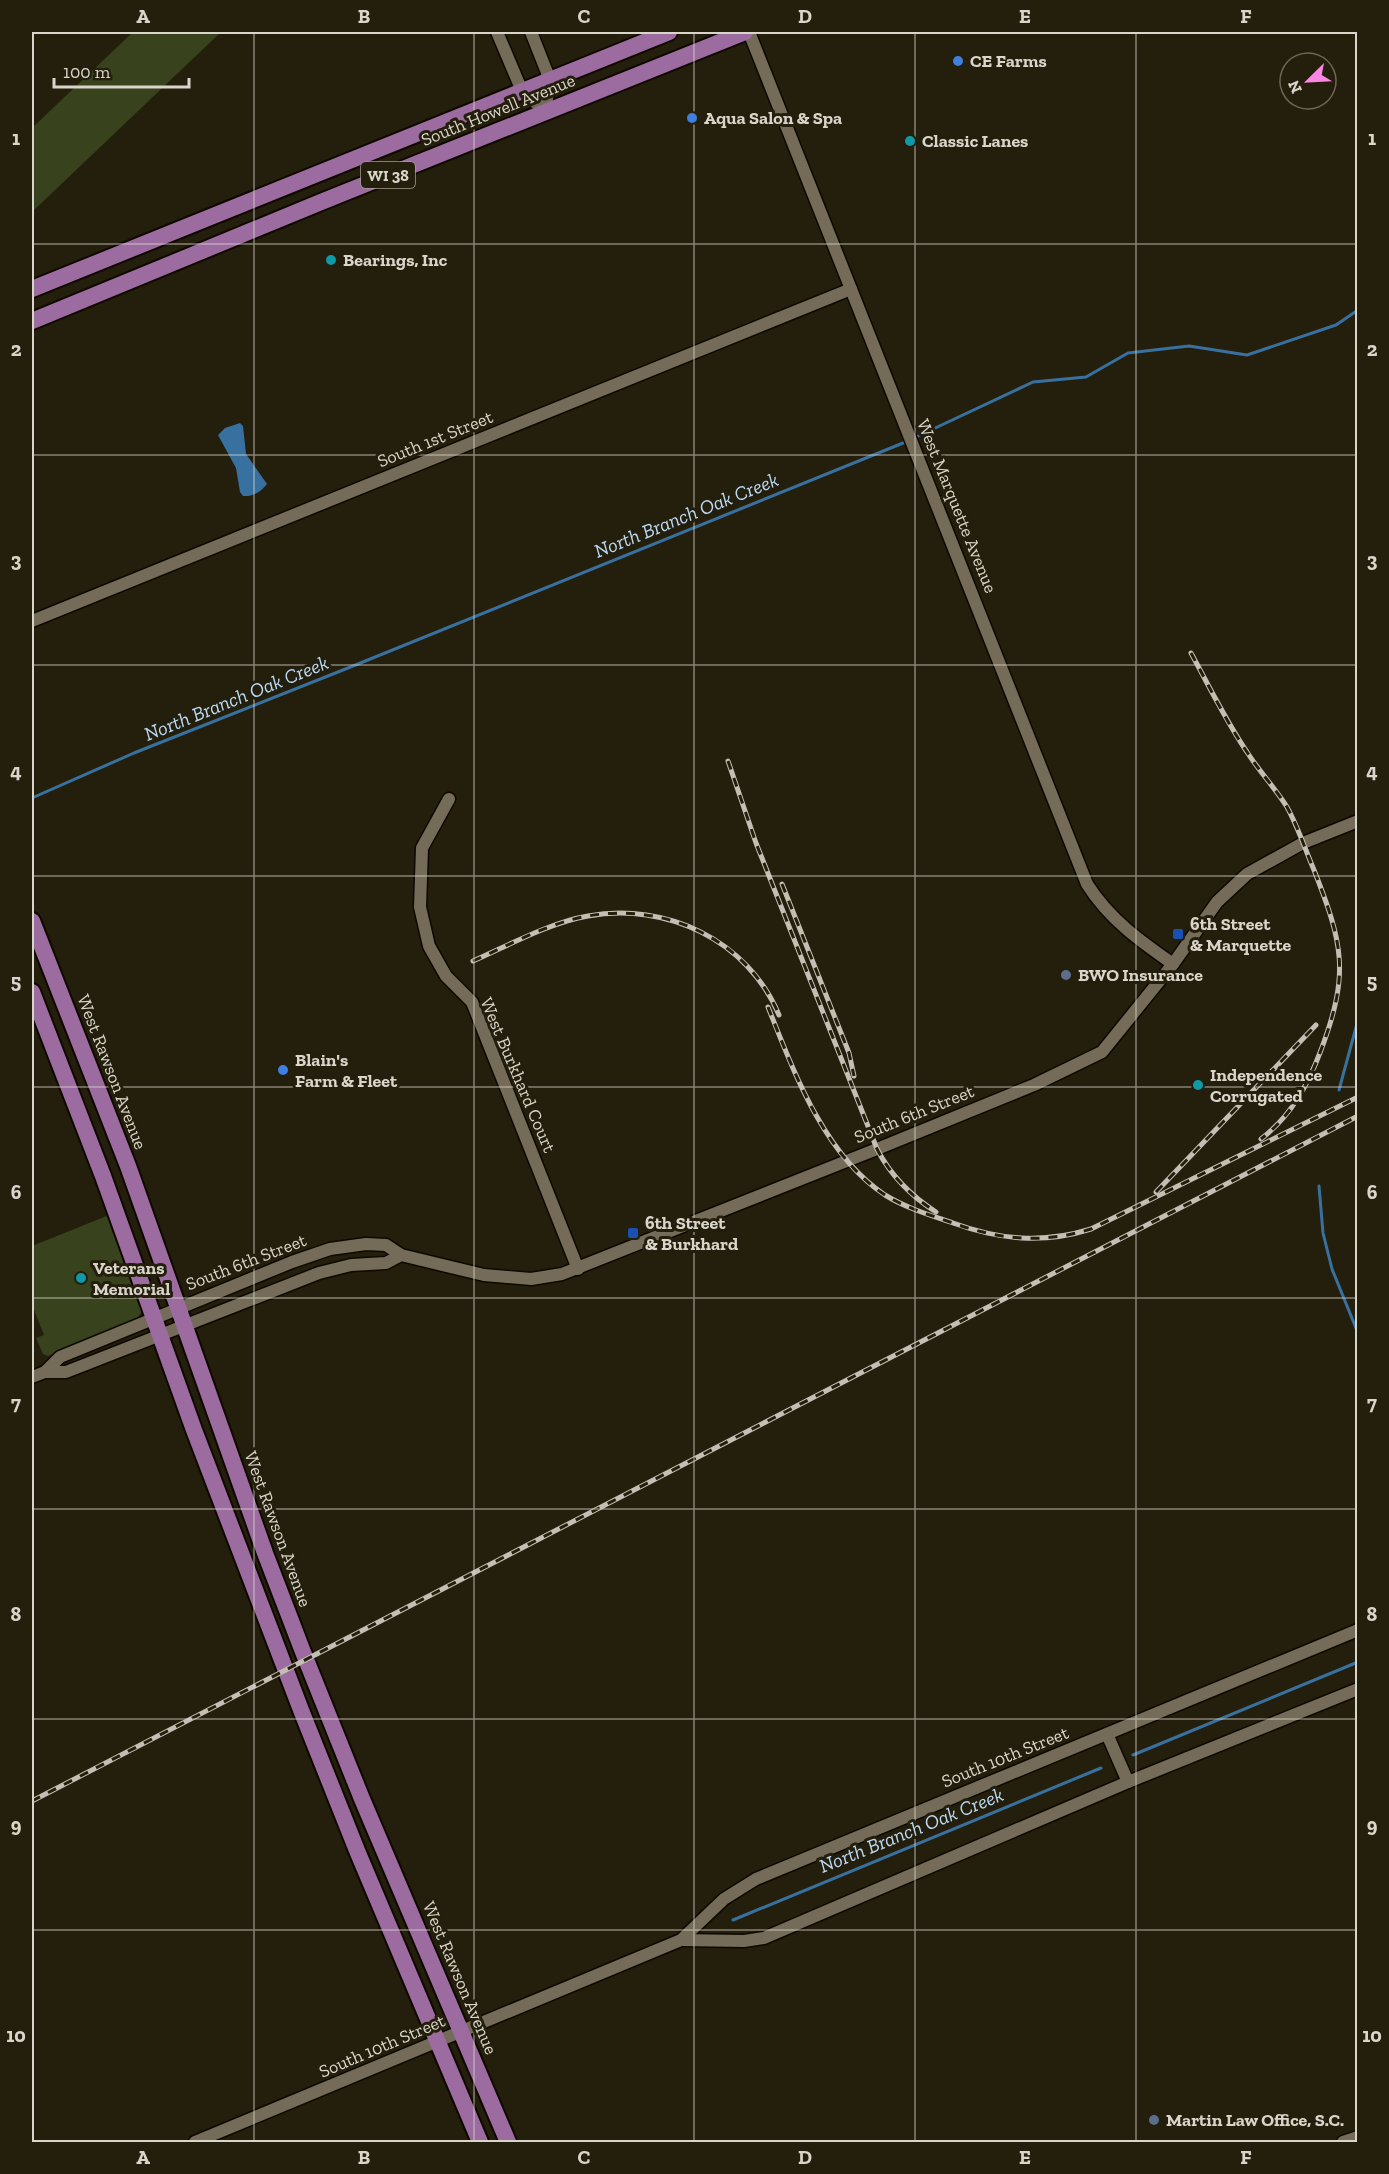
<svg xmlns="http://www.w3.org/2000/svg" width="1389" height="2174" viewBox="0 0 1389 2174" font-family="'Zilla Slab',serif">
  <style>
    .green { fill: #38421d }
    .water { fill: #3871a0 }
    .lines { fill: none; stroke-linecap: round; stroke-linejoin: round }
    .stream { stroke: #3871a0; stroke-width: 3 }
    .minor-casing { stroke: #0e0800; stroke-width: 15 }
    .major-casing { stroke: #0e0800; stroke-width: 20 }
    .minor { stroke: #746c58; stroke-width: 12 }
    .major { stroke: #9c6ca1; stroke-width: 16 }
    .rail-casing { stroke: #c4bfb4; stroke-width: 5 }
    .rail { stroke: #241e0c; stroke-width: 3; stroke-dasharray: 9; stroke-linecap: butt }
    .grid { fill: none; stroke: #d9d5ca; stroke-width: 1.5; stroke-opacity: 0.55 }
    .shop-dot { fill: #3f7fe0; stroke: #241e0c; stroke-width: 2 }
    .culture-dot { fill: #0f9aa8; stroke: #241e0c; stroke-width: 2 }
    .transit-dot { fill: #1a4fb4; stroke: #241e0c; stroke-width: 2 }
    .service-dot { fill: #5c6f8a; stroke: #241e0c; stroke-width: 2 }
    .labels { text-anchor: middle; stroke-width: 6; stroke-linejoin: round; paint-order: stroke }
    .shield { fill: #241e0c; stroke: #a39e91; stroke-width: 1.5 }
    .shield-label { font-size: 16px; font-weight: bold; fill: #d9d5ca }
    .poi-label { font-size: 18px; font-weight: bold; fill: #d9d5ca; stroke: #241e0c; text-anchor: start }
    .street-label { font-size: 18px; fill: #d9d5ca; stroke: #241e0c }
    .water-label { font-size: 20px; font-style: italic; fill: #bcdaf6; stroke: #241e0c }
    .neatline { fill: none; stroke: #d9d5ca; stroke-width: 2 }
    .grid-label { font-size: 20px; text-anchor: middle; font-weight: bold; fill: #d9d5ca }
  </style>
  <rect width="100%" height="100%" fill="#241e0c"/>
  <g class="green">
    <polygon points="133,32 221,32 32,212 32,128"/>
    <polygon points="109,1215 142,1311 137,1319 48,1356 43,1354 36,1338 44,1335 32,1305 32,1246"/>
  </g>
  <path class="water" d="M240 423 243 426 246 454 267 484C262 491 253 497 243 496L240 492 236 468 218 435 225 428Z"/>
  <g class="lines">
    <g class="stream">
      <polyline points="914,438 1033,382 1086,377 1128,353 1189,346 1247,355 1336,325 1358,310"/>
      <polyline points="32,798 134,753 353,666 908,441"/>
      <polyline points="1339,1090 1358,1020"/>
      <polyline points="1319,1186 1323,1233 1332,1269 1358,1333"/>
      <polyline points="1133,1755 1358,1662"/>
      <polyline points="733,1920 1101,1768"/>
    </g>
    <g class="minor-casing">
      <g id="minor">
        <polyline points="497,32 522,91 545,111"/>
        <polyline points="531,32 550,80 545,111"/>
        <path d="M749 32 1087 884C1109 919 1140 941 1173 964"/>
        <polyline points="32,621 851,289"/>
        <polyline points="449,799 422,848 420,907 429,946 446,976 472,1002 578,1269"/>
        <polyline points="45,1372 60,1357 292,1262 330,1249 366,1244 386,1245 401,1255 484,1275 531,1279 562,1274 877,1149 1034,1085 1102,1052 1173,964 1217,902 1247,874 1303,843 1358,821"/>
        <polyline points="32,1377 45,1372 66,1372 319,1273 351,1265 386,1263 401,1255"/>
        <polyline points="1107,1734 1128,1782"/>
        <polyline points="681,1940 744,1941 764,1938 1128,1782 1358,1689"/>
        <polyline points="195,2142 681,1940 724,1899 756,1879 1358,1630"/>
        <polyline points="1343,2142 1358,2137"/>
      </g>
    </g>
    <g class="major-casing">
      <g id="major">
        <polyline points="32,289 669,32"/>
        <polyline points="32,321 321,202 745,32"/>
        <polyline points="32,921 128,1166 265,1553 303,1652 362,1799 508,2142"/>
        <polyline points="32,992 103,1176 194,1430 301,1710 358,1853 480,2142"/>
      </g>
    </g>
    <use href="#minor" class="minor"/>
    <use href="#major" class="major"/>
    <g class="rail-casing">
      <g id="rail">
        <path d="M1191 653C1209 686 1226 721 1247 752 1259 771 1275 788 1287 807 1298 827 1305 849 1314 870 1343 944 1350 973 1321 1050 1308 1085 1291 1116 1261 1139"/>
        <path d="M728 761 756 843 877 1149C891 1176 911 1196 936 1212"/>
        <polyline points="782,884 849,1053 854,1076"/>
        <path d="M473 961C507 946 551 922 588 916 666 902 748 940 779 1015"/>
        <path d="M768 1007C794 1072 824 1155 885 1195 906 1208 930 1215 953 1223 1000 1240 1043 1244 1091 1229L1358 1097"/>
        <polyline points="1156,1192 1316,1025"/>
        <polyline points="32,1801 1358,1116"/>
      </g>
    </g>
    <use href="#rail" class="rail"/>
  </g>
  <path class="grid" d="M254 32V2142M474 32V2142M694 32V2142M915 32V2142M1136 32V2142M32 244H1358M32 455H1358M32 665H1358M32 876H1358M32 1087H1358M32 1298H1358M32 1509H1358M32 1719H1358M32 1930H1358"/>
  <g class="shop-dot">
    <circle cx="958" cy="61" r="6"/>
    <circle cx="692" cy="118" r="6"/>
    <circle cx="283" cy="1070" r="6"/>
  </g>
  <g class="culture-dot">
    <circle cx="910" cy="141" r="6"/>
    <circle cx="331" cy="260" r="6"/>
    <circle cx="1198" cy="1085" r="6"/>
    <circle cx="81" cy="1278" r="6"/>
  </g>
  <g class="transit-dot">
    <rect x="1172" y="928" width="12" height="12" rx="3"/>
    <rect x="627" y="1227" width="12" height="12" rx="3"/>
  </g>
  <g class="service-dot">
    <circle cx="1066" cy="975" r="6"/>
    <circle cx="1154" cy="2120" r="6"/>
  </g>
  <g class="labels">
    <rect class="shield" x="361" y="162" width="54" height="26" rx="4.5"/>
    <g class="shield-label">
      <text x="388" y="181">WI 38</text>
    </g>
    <g class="poi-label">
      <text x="970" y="67">CE Farms</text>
      <text x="704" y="124">Aqua Salon &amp; Spa</text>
      <text x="922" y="147">Classic Lanes</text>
      <text x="343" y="266">Bearings, Inc</text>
      <text x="1190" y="930">6th Street<tspan x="1190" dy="21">&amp; Marquette</tspan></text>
      <text x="1078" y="981">BWO Insurance</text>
      <text x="295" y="1066">Blain's<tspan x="295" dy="21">Farm &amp; Fleet</tspan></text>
      <text x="1210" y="1081">Independence<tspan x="1210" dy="21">Corrugated</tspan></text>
      <text x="645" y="1229">6th Street<tspan x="645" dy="21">&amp; Burkhard</tspan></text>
      <text x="93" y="1274">Veterans<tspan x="93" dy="21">Memorial</tspan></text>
      <text x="1166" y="2126">Martin Law Office, S.C.</text>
    </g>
    <g class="street-label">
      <text transform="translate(498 110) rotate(-22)" y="6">South Howell Avenue</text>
      <text transform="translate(435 439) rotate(-22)" y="6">South 1st Street</text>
      <text transform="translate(957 506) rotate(68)" y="6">West Marquette Avenue</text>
      <text transform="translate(112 1072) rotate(69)" y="6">West Rawson Avenue</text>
      <text transform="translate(518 1075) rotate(67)" y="6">West Burkhard Court</text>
      <text transform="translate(914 1114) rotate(-22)" y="6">South 6th Street</text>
      <text transform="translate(246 1262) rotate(-21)" y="6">South 6th Street</text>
      <text transform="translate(278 1529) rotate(70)" y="6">West Rawson Avenue</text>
      <text transform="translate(1005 1757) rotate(-22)" y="6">South 10th Street</text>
      <text transform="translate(460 1978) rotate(67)" y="6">West Rawson Avenue</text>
      <text transform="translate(382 2046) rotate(-23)" y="6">South 10th Street</text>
    </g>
    <g class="water-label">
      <text transform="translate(686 515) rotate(-22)" y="7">North Branch Oak Creek</text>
      <text transform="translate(236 698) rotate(-22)" y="7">North Branch Oak Creek</text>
      <text transform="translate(911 1830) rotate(-22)" y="7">North Branch Oak Creek</text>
    </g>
  </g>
  <rect width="1389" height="2174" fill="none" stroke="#241e0c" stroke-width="66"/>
  <g transform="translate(1308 81) rotate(246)"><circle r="28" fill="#241e0c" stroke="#6c6758" stroke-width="1.5"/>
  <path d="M0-4.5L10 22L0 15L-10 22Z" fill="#fd86e2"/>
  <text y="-9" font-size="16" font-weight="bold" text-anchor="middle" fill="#d9d5ca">N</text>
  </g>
  <path d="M54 78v9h135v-9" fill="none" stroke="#d9d5ca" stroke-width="3"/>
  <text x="63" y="78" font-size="18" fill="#d9d5ca" stroke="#241e0c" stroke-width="4.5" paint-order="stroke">100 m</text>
  <rect x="33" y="33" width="1323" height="2108" class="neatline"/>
  <g class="grid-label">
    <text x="143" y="23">A</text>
    <text x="364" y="23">B</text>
    <text x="584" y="23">C</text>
    <text x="805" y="23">D</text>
    <text x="1025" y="23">E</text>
    <text x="1246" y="23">F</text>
    <text x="16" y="145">1</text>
    <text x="1372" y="145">1</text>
    <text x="16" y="356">2</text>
    <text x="1372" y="356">2</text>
    <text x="16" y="567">3</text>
    <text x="1372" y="567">3</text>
    <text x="16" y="778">4</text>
    <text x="1372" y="778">4</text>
    <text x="16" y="988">5</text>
    <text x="1372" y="988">5</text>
    <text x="16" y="1199">6</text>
    <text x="1372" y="1199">6</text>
    <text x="16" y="1410">7</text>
    <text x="1372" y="1410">7</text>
    <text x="16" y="1621">8</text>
    <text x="1372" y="1621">8</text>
    <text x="16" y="1832">9</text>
    <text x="1372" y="1832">9</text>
    <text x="16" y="2042">10</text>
    <text x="1372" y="2042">10</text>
    <text x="143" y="2164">A</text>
    <text x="364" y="2164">B</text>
    <text x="584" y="2164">C</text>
    <text x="805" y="2164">D</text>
    <text x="1025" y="2164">E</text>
    <text x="1246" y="2164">F</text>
  </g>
</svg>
